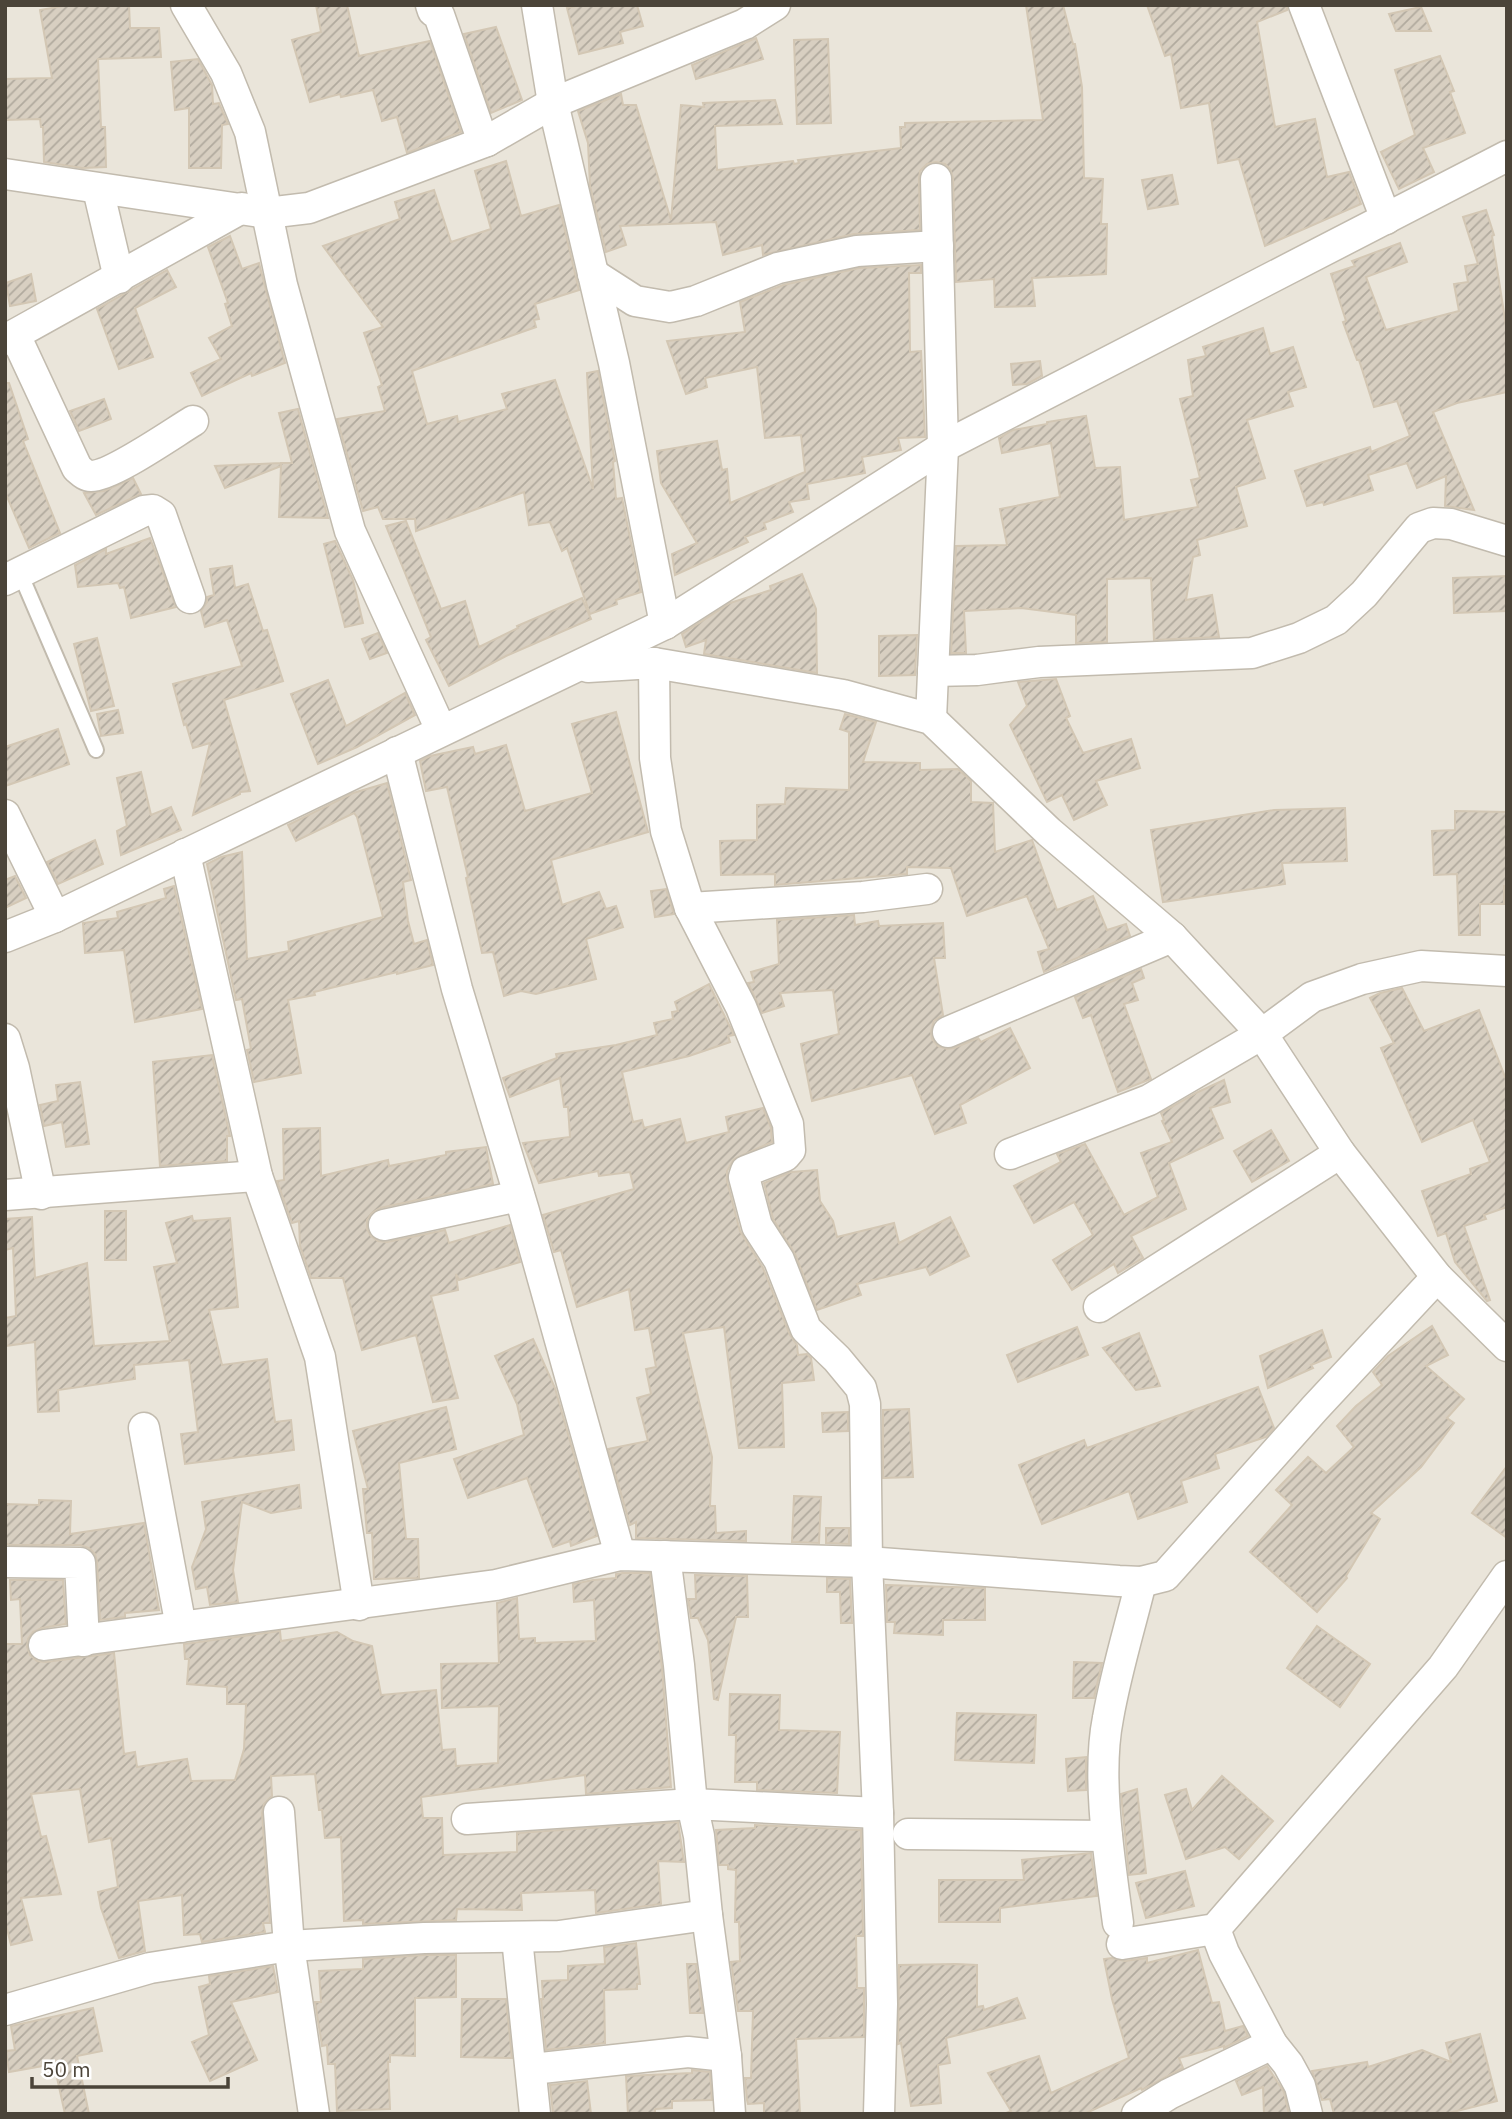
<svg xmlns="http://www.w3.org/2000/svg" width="1512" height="2119" viewBox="0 0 1512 2119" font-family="'IBM Plex Sans',sans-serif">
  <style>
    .residential { fill: #eae5da }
    .building { fill: url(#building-hatch); stroke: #d3c7b4; stroke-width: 2 }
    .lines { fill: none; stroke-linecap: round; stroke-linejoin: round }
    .service-casing { stroke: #c2bbae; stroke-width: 18 }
    .minor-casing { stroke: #c2bbae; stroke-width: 33 }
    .service { stroke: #fff; stroke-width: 14 }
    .minor { stroke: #fff; stroke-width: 30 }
  </style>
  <defs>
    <pattern id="building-hatch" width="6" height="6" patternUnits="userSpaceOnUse" patternTransform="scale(1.75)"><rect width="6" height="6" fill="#d8cfc1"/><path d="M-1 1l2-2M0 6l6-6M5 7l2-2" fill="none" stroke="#b1aa9e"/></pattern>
  </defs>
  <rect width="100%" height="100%" fill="#f6f3ec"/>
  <rect class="residential" x="5" y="5" width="1502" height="2109"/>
  <g class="building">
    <polygon points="69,5 129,5 130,28 159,28 161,57 98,59 101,127 105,127 106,167 82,168 44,162 43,127 41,127 40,119 5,120 5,79 52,78 40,10"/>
    <polygon points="316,5 347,5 359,56 430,41 461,132 407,153 397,117 382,121 373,90 341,97 340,94 310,102 292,40 321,32"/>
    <polygon points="580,5 637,5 643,26 620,32 623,43 579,54 567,8"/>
    <polygon points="1026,5 1063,5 1073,44 1075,44 1082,87 1084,178 1103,179 1101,224 1107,224 1106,274 1032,278 1035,306 995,307 994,279 956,282 953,178 950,169 945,164 936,162 927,164 920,171 919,179 920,230 854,234 763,255 762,245 723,255 716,222 620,226 626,245 606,252 590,186 588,143 578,111 621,94 623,105 636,105 671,220 681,105 704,107 703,103 775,100 782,124 715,126 717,170 793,161 794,164 799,163 798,160 901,148 900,127 905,127 905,123 1043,120"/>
    <polygon points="1147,5 1287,5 1287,10 1257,22 1275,127 1315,119 1327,177 1349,172 1361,204 1265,246 1239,159 1218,163 1209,103 1181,108 1171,54 1165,56"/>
    <polygon points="1421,7 1431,31 1396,31 1389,14"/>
    <polygon points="496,27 522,100 491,113 464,34"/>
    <polygon points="756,38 763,59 696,79 692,65"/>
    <polygon points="828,39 831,123 797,124 794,40"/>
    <polygon points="1440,56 1454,91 1450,92 1465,133 1423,148 1434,172 1399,189 1381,152 1415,135 1395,70"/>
    <polygon points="198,59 212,85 213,104 219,103 228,124 222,125 221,168 189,168 189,108 175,110 171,62"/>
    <polygon points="506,161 521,216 559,205 579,290 535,304 539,319 534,320 536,327 412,371 427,424 457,416 458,422 507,409 502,394 555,380 593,489 587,373 598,371 615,461 613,462 616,499 622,498 641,592 616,600 617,604 590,614 567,548 562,551 550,522 529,525 524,492 416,531 415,519 383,519 378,507 363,511 337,419 385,411 378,387 382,385 364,333 383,327 323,246 400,219 395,202 434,190 451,242 491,229 475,171"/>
    <polygon points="1172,175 1178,204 1148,209 1142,180"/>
    <polygon points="1486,210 1494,235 1492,236 1507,332 1507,392 1457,403 1433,412 1474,510 1445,506 1446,476 1417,488 1407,463 1368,475 1373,490 1324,505 1323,502 1307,506 1295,471 1370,447 1371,452 1410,436 1397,401 1374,407 1359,360 1357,360 1343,322 1346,321 1331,274 1355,266 1352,261 1400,243 1407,262 1366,277 1386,330 1459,311 1454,284 1468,282 1465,266 1478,264 1463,217"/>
    <polygon points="230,236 242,269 259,263 285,363 252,376 251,373 202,396 191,373 221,359 209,338 232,326 225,304 228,303 208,247"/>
    <polygon points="921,265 921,273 909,273 910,352 921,351 925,437 898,438 901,450 862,457 865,473 807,484 809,499 789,502 793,512 764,523 766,529 745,537 748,542 675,575 672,554 697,543 661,483 657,451 717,441 722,470 727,469 730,503 805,472 801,435 765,438 757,367 705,378 707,387 686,394 667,341 745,332 740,302 783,285 859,268"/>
    <polygon points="167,270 176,287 135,308 153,357 119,369 97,309"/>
    <polygon points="31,274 36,301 10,306 6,283"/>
    <polygon points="1263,328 1270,354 1293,347 1306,387 1288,392 1293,406 1247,420 1265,478 1236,487 1247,526 1197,540 1200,555 1193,557 1186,600 1212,595 1219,637 1154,640 1151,578 1107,579 1107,642 1076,643 1076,615 1021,608 964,611 966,653 951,653 956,546 1007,545 1000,509 1060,497 1051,443 1002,453 999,438 1013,430 1047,424 1047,422 1086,416 1095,468 1120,467 1124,520 1198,507 1191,480 1200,478 1180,399 1193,396 1188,360 1206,356 1203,347"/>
    <polygon points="1040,361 1042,376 1027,384 1013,385 1011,364"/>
    <polygon points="5,383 9,383 28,439 23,441 60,533 29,548 5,492"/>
    <polygon points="104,399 111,419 79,431 70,411"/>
    <polygon points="298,409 302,424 328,518 279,517 281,466 225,488 215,466 280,463 281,466 281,463 292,463 279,413"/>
    <polygon points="133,478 141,494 96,515 84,493 104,491"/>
    <polygon points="406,521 441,609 465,601 479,647 518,628 517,626 582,598 591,619 506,656 449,686 426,640 431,637 386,526"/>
    <polygon points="150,538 176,607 131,618 124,587 120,588 118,583 78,587 75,565 106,549 106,554"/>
    <polygon points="335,541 353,580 363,623 345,627 324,544"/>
    <polygon points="232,566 235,588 248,584 263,631 267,630 283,681 224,700 250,791 240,792 240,794 193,815 210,743 193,748 186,724 184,725 173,684 242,666 227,620 205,627 201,611 207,602 207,597 214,595 210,569"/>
    <polygon points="802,574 816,609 817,673 704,654 706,640 686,647 682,634 730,603 771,590 770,586"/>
    <polygon points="1507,576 1507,611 1454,613 1453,578"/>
    <polygon points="378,633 387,653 370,659 362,639"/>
    <polygon points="917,635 915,675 879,676 879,636"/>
    <polygon points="97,638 114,706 91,711 74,644"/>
    <polygon points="1056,679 1070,716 1066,718 1083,753 1131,739 1140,768 1096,781 1107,805 1074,820 1062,795 1047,802 1010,725 1027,706 1018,682"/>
    <polygon points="328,680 346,726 405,693 415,715 357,747 318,764 291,694"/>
    <polygon points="118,710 123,733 101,736 97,714"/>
    <polygon points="616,712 648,832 551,860 562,905 599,892 606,909 616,906 623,927 586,939 596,979 536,994 521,991 504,996 493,952 482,953 466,878 468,877 447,787 426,791 420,761 430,756 473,747 475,754 506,745 525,811 592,793 572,724"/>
    <polygon points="845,714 876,722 863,762 920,763 920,770 958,769 971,781 971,802 993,803 995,852 1032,840 1057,910 1093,896 1107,930 1126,924 1130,936 1044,972 1038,952 1049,949 1027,896 967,916 951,868 907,867 907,874 775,885 775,874 721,875 720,841 757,840 757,805 785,804 786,788 849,790 849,732 840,729"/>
    <polygon points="58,729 69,764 5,786 5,747"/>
    <polygon points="141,772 151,815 171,807 181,830 121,855 117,831 127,826 117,778"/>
    <polygon points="387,783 411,880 403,882 408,921 414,944 427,940 433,965 397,974 397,972 372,978 314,992 315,995 288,1000 301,1073 254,1082 247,1050 251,1049 242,999 236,1000 207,864 221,857 242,852 247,959 289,951 288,942 383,917 357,817 354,813 296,841 288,825 353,793"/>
    <polygon points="1345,808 1347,861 1282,863 1285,884 1163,902 1151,830 1274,810"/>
    <polygon points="1455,811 1507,812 1507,886 1504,886 1504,904 1480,904 1480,935 1459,935 1457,874 1434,875 1432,831 1455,830"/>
    <polygon points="95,840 103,864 58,884 47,862"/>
    <polygon points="15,876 26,898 5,908 5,880"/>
    <polygon points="174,886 202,1009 135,1022 124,950 85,953 83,923 118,918 117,912 166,898 164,889"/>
    <polygon points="666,889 674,914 655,917 651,891"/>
    <polygon points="854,915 855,925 878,921 879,926 943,923 945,958 934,958 943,1015 934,1021 931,1031 932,1039 938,1046 947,1049 954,1048 978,1038 981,1042 1010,1028 1030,1068 960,1105 966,1123 935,1134 912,1075 812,1101 801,1044 839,1034 833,990 780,993 784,1006 762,1013 748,983 754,982 751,972 779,964 777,920"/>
    <polygon points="1141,969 1144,978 1132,983 1138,1000 1124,1004 1151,1079 1118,1092 1091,1015 1083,1018 1075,997"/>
    <polygon points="709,984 734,1035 728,1036 730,1042 689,1056 622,1072 633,1122 642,1120 644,1128 680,1119 686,1143 729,1132 726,1117 763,1108 771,1128 772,1142 734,1159 727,1171 727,1181 740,1231 763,1268 790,1335 797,1345 798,1355 807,1354 811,1358 814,1380 782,1383 784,1447 739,1448 724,1327 683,1333 712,1457 710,1506 715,1506 716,1533 746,1531 746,1541 636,1538 636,1522 630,1525 608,1449 648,1441 637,1398 651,1394 646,1369 656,1367 649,1328 635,1330 629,1289 577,1307 561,1250 554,1252 543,1215 634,1189 630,1172 599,1176 598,1171 539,1183 523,1143 570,1137 568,1107 564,1107 560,1078 510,1097 503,1078 557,1058 556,1054 616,1045 657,1035 654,1023 673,1019 672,1012 678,1011 675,1002"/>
    <polygon points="1402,988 1424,1031 1479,1010 1507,1082 1507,1207 1484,1215 1486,1219 1464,1226 1490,1300 1487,1301 1455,1262 1446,1233 1438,1236 1422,1191 1471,1174 1470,1169 1490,1162 1473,1120 1422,1142 1381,1048 1394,1043 1370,998 1380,993"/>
    <polygon points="212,1055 230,1136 227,1136 227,1161 160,1166 153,1062"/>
    <polygon points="1224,1080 1230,1102 1210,1108 1223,1138 1169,1163 1186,1209 1131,1236 1143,1258 1118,1273 1114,1264 1072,1290 1053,1260 1093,1235 1074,1202 1034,1223 1014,1186 1061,1162 1057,1154 1085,1144 1124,1215 1158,1197 1141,1153 1172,1142 1162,1121 1164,1120 1161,1113 1198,1092"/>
    <polygon points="80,1082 89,1144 66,1147 62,1122 44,1126 40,1105 58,1101 56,1085"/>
    <polygon points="320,1128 321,1176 388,1160 389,1166 446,1155 446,1152 486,1147 493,1184 380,1208 372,1213 367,1220 367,1229 371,1236 378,1241 387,1242 445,1230 449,1243 510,1225 520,1262 459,1280 456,1274 458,1290 431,1296 458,1398 433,1402 416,1335 362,1350 343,1278 311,1278 300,1246 299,1221 292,1223 277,1181 284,1180 283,1129"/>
    <polygon points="1271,1130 1289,1161 1252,1182 1234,1151"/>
    <polygon points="817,1170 820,1201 833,1221 837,1237 894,1223 899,1243 950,1217 969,1256 930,1275 926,1267 857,1284 861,1295 817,1310 795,1254 773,1219 764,1183 791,1172"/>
    <rect x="105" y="1211" width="21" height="49"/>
    <polygon points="192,1216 193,1221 230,1218 238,1307 209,1310 222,1365 267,1359 275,1422 291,1420 294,1450 185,1464 181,1434 198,1432 189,1360 134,1365 135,1379 58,1390 59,1411 38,1412 35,1342 5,1346 5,1318 16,1316 13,1248 5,1250 5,1219 32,1217 35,1278 87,1263 94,1346 170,1341 154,1267 177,1263 166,1223"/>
    <polygon points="1432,1326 1448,1355 1426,1366 1464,1399 1447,1418 1454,1423 1421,1467 1371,1513 1380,1519 1346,1576 1347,1578 1317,1612 1250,1552 1292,1505 1276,1490 1308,1457 1326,1473 1354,1447 1337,1426 1356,1406 1382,1385 1373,1372 1388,1356"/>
    <polygon points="1077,1327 1088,1355 1018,1382 1007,1355"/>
    <polygon points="1322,1330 1331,1357 1311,1365 1313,1368 1268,1388 1260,1356"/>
    <polygon points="1139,1333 1160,1386 1136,1390 1103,1348"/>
    <polygon points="533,1339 555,1388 597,1536 571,1546 570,1541 553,1547 527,1478 468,1498 454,1459 524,1435 517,1404 495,1356"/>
    <polygon points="1258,1387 1274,1428 1266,1437 1215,1454 1219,1468 1181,1481 1187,1502 1138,1519 1129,1491 1042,1524 1019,1465 1084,1440 1087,1448"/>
    <polygon points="446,1407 456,1449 399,1463 406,1539 418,1539 419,1578 374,1579 372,1533 367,1533 363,1489 368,1489 353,1431"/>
    <polygon points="909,1409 913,1477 883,1478 883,1410"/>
    <polygon points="848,1412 848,1431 823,1432 822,1413"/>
    <polygon points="1507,1466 1507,1538 1472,1513"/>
    <polygon points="299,1485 301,1508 271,1513 242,1502 233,1570 238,1602 210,1605 207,1587 196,1589 192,1567 206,1529 202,1502"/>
    <polygon points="794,1496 821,1497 819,1543 792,1542"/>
    <polygon points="39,1500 71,1501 70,1534 144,1523 159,1610 125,1613 125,1617 100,1620 97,1562 95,1554 89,1548 80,1545 9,1545 5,1543 5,1504 39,1505"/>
    <polygon points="826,1528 849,1528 849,1544 826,1543"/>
    <polygon points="622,1573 650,1573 662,1667 671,1787 586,1794 585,1775 421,1797 423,1818 442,1818 443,1855 517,1852 517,1833 678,1822 684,1862 658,1861 661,1904 596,1913 595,1890 521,1893 522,1910 457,1909 456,1920 363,1924 363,1920 344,1921 341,1837 325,1838 322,1810 319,1810 315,1774 271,1776 272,1796 264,1804 262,1813 270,1923 263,1923 265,1932 202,1942 200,1934 184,1935 182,1895 138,1901 145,1951 119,1958 101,1908 98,1892 118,1887 111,1838 89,1842 80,1789 31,1794 41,1837 46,1836 61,1894 21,1898 32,1940 11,1945 5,1921 5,1644 22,1644 20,1599 11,1600 10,1580 63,1580 66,1624 42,1628 33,1632 28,1639 27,1647 30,1655 37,1661 46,1662 114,1653 124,1754 135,1752 137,1767 187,1759 191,1781 235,1780 244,1749 246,1704 227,1704 227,1687 187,1684 189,1659 185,1659 184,1644 280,1631 281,1641 337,1632 353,1641 372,1646 381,1695 436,1690 442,1750 455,1749 456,1766 498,1763 499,1706 442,1708 441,1664 499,1663 497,1603 517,1598 519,1639 535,1638 535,1643 596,1641 594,1600 574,1602 573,1584 593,1580 616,1578 616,1574"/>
    <polygon points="695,1575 747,1576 748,1617 736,1617 718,1700 714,1699 708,1640 698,1618 691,1618 688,1599 696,1599"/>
    <polygon points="827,1578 850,1579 852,1623 841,1623 840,1592 827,1592"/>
    <polygon points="886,1585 985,1588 985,1620 943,1620 943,1635 894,1633 895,1622 887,1622"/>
    <polygon points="1317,1626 1370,1664 1340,1707 1287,1668"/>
    <polygon points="1074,1662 1102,1663 1094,1698 1073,1698"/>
    <polygon points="730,1694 780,1695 779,1730 840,1732 837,1793 757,1790 757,1782 735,1782 736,1735 729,1735"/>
    <polygon points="957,1713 1036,1715 1034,1763 955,1760"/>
    <polygon points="1086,1757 1086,1790 1068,1791 1066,1759"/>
    <polygon points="1222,1776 1273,1821 1239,1859 1225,1847 1186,1859 1165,1795 1186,1789 1192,1810"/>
    <polygon points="1137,1789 1146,1873 1129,1875 1121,1794"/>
    <polygon points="755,1825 861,1830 863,1936 856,1936 857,1988 864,1988 864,2037 796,2039 800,2114 764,2114 764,2103 748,2104 747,2100 745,2078 751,2078 753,2011 738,2011 731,1962 740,1961 739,1922 735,1922 736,1870 728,1869 728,1865 719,1865 716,1830 755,1828"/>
    <polygon points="1091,1853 1097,1896 1000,1908 1000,1922 939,1922 939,1880 1024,1880 1022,1860"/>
    <polygon points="1185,1871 1194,1906 1146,1918 1136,1883"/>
    <polygon points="636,1943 640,1984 637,1984 637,1989 604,1990 605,2043 546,2050 541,1999 543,1999 542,1981 568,1980 568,1966 605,1964 604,1947"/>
    <polygon points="1198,1950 1212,2003 1219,2002 1225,2031 1243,2026 1248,2036 1224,2048 1224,2046 1179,2058 1183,2068 1142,2090 1141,2088 1084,2114 1004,2114 1011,2111 988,2073 1039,2056 1051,2093 1129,2058 1112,1999 1104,1959 1112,1958 1125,1961 1147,1958 1147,1963"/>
    <polygon points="425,1955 456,1955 456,1997 415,1998 415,2056 390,2055 390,2062 388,2062 390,2109 337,2111 335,2064 328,2064 327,2045 322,2046 315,2002 321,2002 319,1971 363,1969 363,1959"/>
    <polygon points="687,1964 696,1964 703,2013 690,2013"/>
    <polygon points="956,1964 977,1965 977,2007 983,2006 984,2010 1017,1998 1025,2018 946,2038 950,2063 938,2065 941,2103 911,2106 901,2043 898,2044 899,1965"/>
    <polygon points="273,1966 278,1992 231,2002 257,2060 210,2081 192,2042 209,2035 199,1987 210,1984 209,1976"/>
    <polygon points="462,1999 506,1999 512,2058 461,2057"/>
    <polygon points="93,2008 102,2051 77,2056 89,2114 65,2114 54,2064 9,2072 6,2051 15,2050 11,2026"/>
    <polygon points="1480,2034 1497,2101 1445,2114 1334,2114 1330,2099 1322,2100 1312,2071 1367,2062 1368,2067 1422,2050 1451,2062 1446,2043"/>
    <polygon points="1267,2066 1284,2092 1289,2114 1264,2114 1263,2087 1242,2095 1236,2081"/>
    <polygon points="692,2070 710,2072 712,2100 672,2101 672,2108 655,2109 655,2114 628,2114 626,2076 692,2073"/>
    <polygon points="587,2081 591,2114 553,2114 550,2085"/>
  </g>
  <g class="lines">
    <g class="service-casing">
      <polyline id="service" points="20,573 96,750"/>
    </g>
    <g class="minor-casing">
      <g id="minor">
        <polyline points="186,5 226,73 250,132 282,285 350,531 441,730"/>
        <polyline points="431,5 433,11 439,15 483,142 487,141"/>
        <polyline points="537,5 553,103 614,363 665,624"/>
        <polyline points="1304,5 1386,219"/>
        <polyline points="5,174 267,213 309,208 487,141 553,103 745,24 775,5"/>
        <polyline points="98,189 119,278"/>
        <polyline points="593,274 635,301 670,307 696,301 778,268 857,251 938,246"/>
        <path d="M15 335 77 468C82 472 85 476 91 476 112 476 173 433 193 421"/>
        <polyline points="5,340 242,208"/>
        <polyline points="5,580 144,511 153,510 161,515 190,598"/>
        <polyline points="654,663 655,758 666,831 690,908 741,1007 788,1124 790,1150 785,1156 746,1171 744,1177 757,1226 779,1260 806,1329 837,1359 861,1388 865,1404 867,1562 878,1813 882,2004 879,2114"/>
        <polyline points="588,667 654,663 843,695 931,719 1049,832 1172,937 1262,1034 1340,1153 1437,1277 1507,1346"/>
        <polyline points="933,671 977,670 1039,662 1252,653 1299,638 1336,620 1364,594 1419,528 1433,523 1451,524 1507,541"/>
        <polyline points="931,719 943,447 936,179"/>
        <polyline points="397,752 457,989 524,1211 620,1555"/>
        <polyline points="5,815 55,917"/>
        <polyline points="185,854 257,1176 320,1357 359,1605"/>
        <polyline points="690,908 863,897 927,889"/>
        <polyline points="5,937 55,917 665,624 943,447 1507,156"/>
        <polyline points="948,1032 1172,937"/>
        <polyline points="5,1039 14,1068 41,1194"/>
        <polyline points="1010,1154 1149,1100 1262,1034 1312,997 1362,979 1421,966 1507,971"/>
        <polyline points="5,1195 257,1176"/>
        <polyline points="384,1225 519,1196"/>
        <polyline points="1099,1307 1340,1153"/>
        <polyline points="144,1428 181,1627"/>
        <polyline points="665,1556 679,1665 692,1804 699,1836 707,1915 726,2056 730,2114"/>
        <polyline points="5,1562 80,1563 84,1641"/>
        <polyline points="44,1645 496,1585 620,1555 867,1562 1119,1581 1141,1582 1165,1576 1315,1408 1437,1277"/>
        <polyline points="279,1812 289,1946 314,2114"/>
        <polyline points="467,1819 692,1804 878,1813"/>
        <polyline points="908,1834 1107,1836"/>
        <path d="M1118 1923C1110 1862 1096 1778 1108 1718 1116 1672 1130 1627 1141 1582"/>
        <polyline points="1215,1929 1224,1953 1272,2044 1288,2064 1300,2086 1307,2114"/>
        <polyline points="517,1938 535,2114"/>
        <polyline points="1122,1944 1215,1929 1443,1667 1507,1576"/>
        <polyline points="5,2010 150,1968 289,1946 424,1938 559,1936 707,1915"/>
        <polyline points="532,2069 688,2052 726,2056"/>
        <polyline points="1137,2114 1169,2094 1272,2044"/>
      </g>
    </g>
    <use href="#service" class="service"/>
    <use href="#minor" class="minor"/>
  </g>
  <rect width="1512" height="2119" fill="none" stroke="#4b4439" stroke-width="14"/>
  <path d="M32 2077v10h196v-10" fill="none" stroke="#4b4439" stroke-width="3.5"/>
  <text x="42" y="2077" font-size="21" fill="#4b4439" stroke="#ffffff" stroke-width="5" paint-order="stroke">50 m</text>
</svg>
